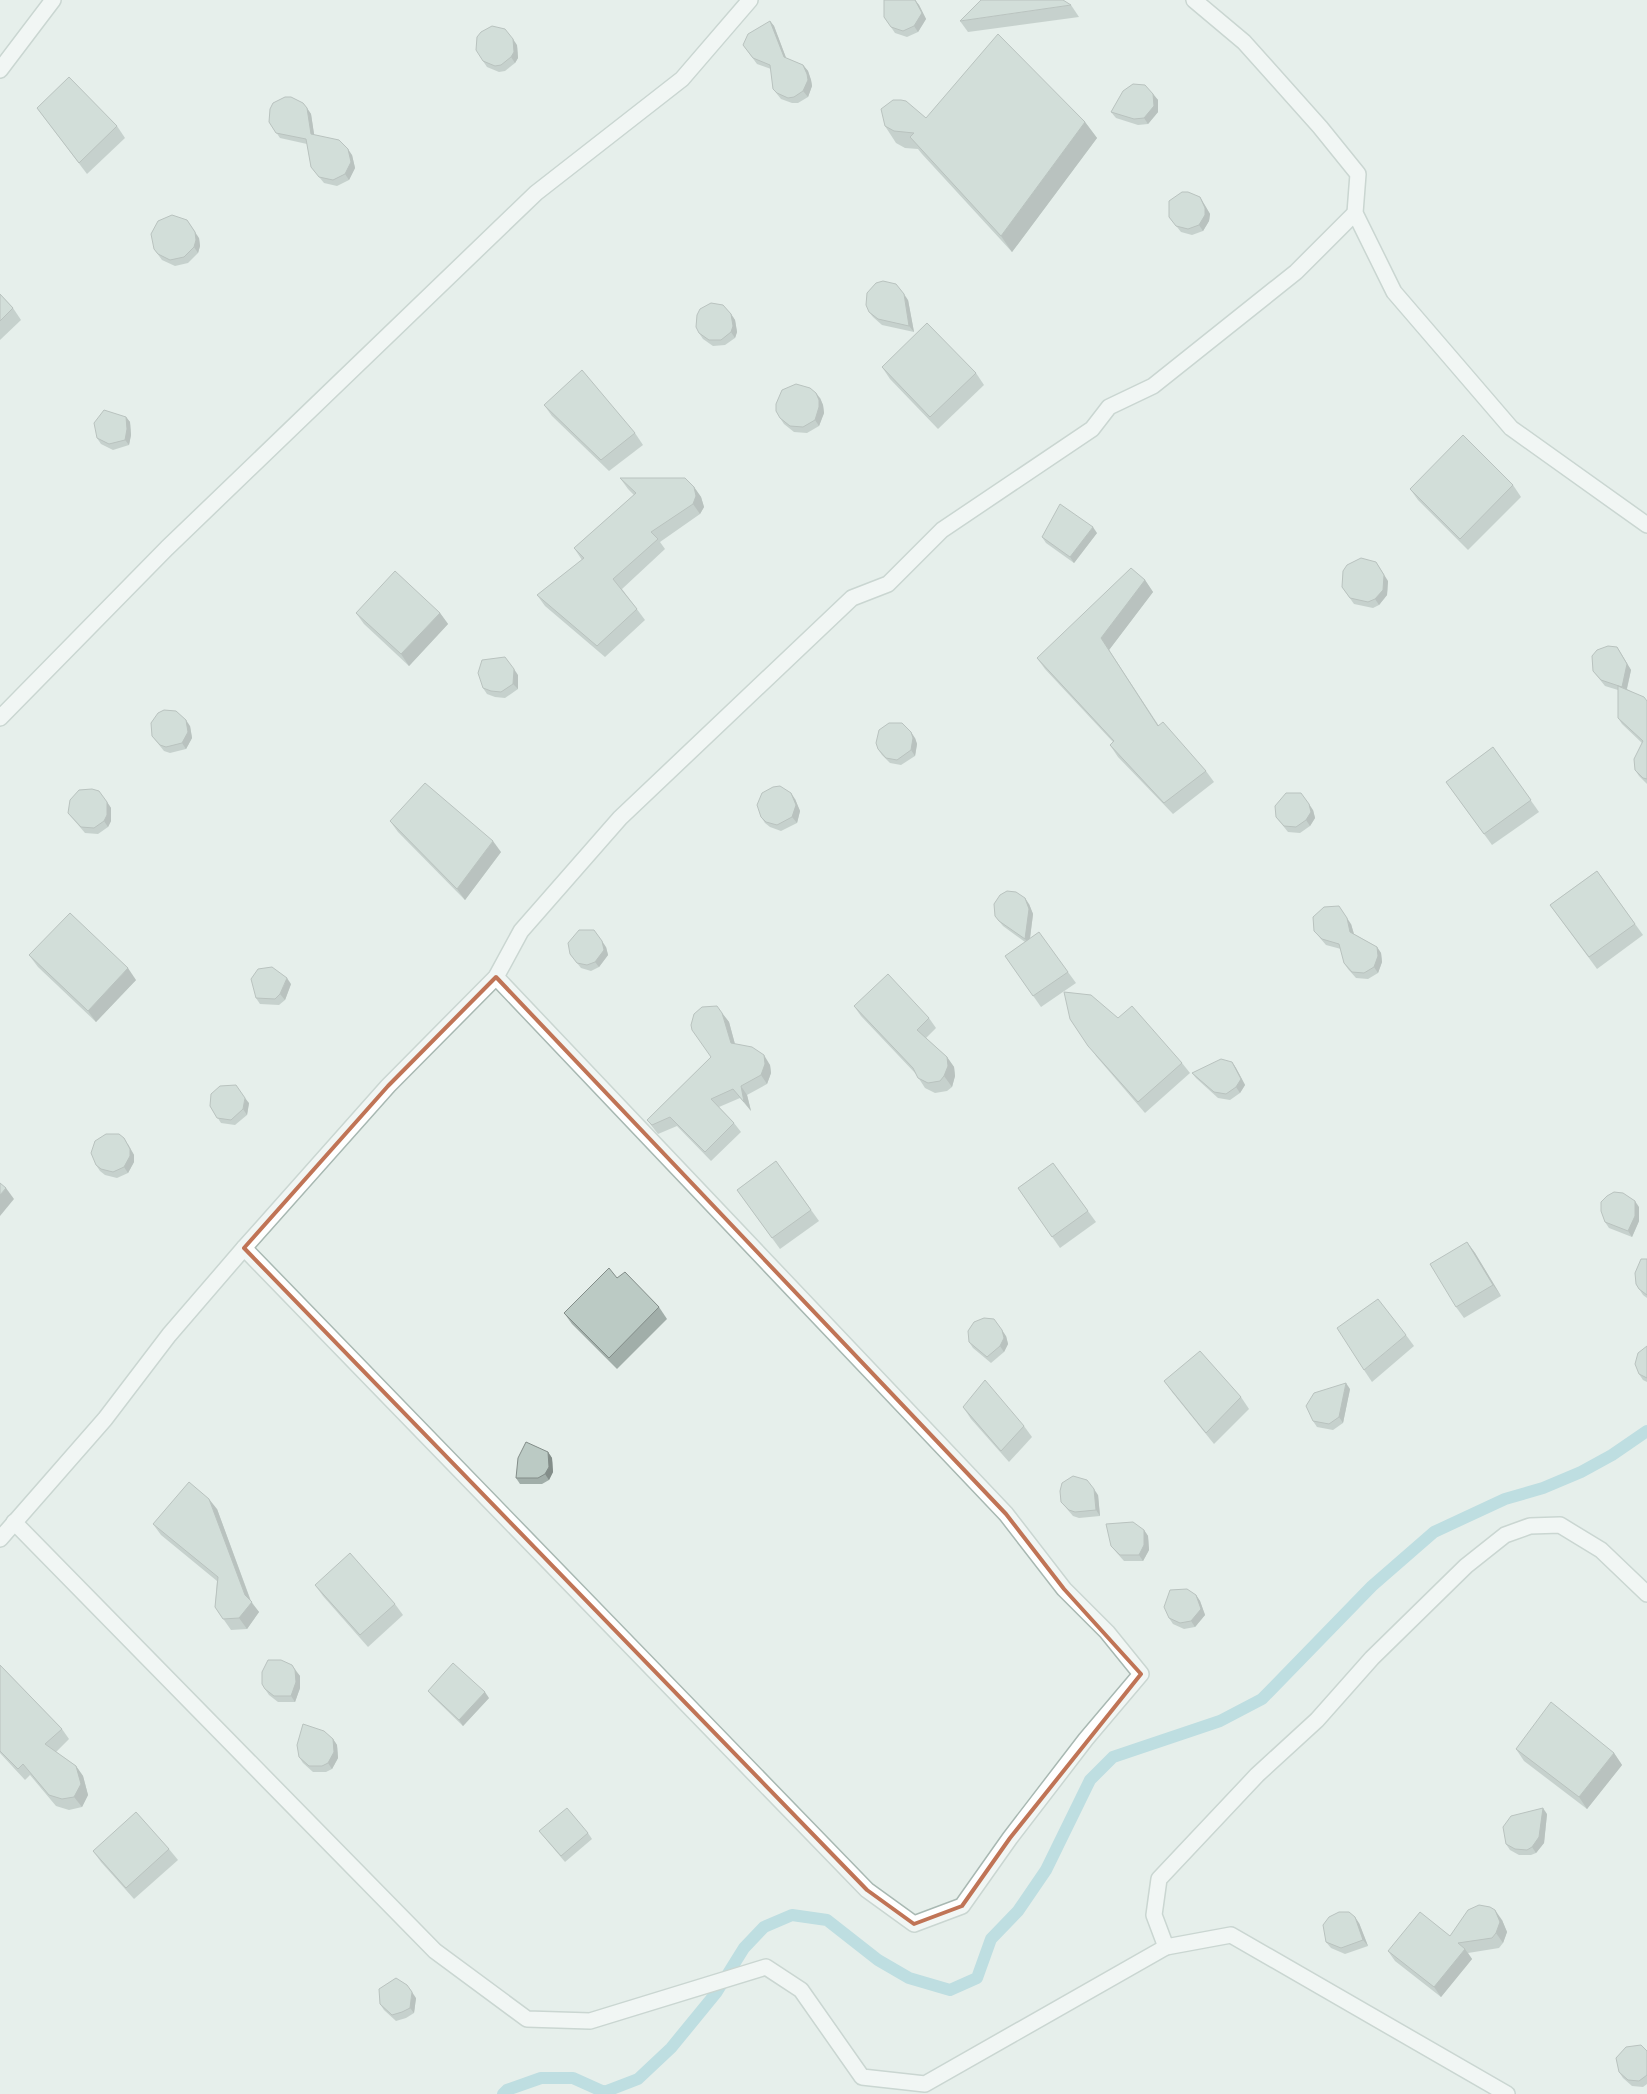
<svg xmlns="http://www.w3.org/2000/svg" width="1647" height="2094" viewBox="0 0 1647 2094" font-family="'Exo 2',sans-serif">
  <style>
    .lines { fill: none; stroke-linecap: round; stroke-linejoin: round }
    .stream { stroke: #8ec9d4; stroke-width: 12 }
    .street-casing { stroke: #a8b8b2; stroke-width: 18 }
    .street { stroke: #fff; stroke-width: 15 }
    .wall { fill: #a1aea9 }
    .shaded-wall { fill: #838d89 }
    .building { fill: #bbcac4; stroke: #838d89 }
    .marked { fill: none; stroke: #c07456; stroke-width: 4; stroke-linejoin: round }
  </style>
  <rect width="100%" height="100%" fill="#e6efeb"/>
  <g class="lines">
    <polyline class="stream" points="503,2094 507,2090 541,2078 573,2078 604,2092 638,2079 671,2048 716,1993 744,1948 764,1927 792,1915 827,1920 878,1960 909,1978 950,1990 977,1978 991,1939 1018,1911 1046,1870 1090,1780 1113,1757 1220,1721 1262,1699 1372,1586 1434,1532 1505,1499 1543,1488 1581,1472 1612,1455 1647,1431"/>
    <g class="street-casing">
      <g id="street">
        <polyline points="1194,0 1244,42 1320,127 1358,174 1355,213 1394,292 1511,428 1647,525"/>
        <polyline points="0,70 53,0"/>
        <polyline points="0,718 167,548 536,193 682,79 750,0"/>
        <polyline points="244,1248 867,1890 914,1924 962,1906 1010,1838 1086,1739 1141,1674 1107,1632 1064,1589 1006,1514 496,977"/>
        <polyline points="14,1522 435,1951 527,2019 590,2021 766,1967 801,1990 862,2077 925,2084 1166,1947 1231,1935 1507,2094"/>
        <polyline points="0,1539 105,1419 169,1335 244,1248 388,1086 496,977 521,931 620,818 852,598 888,584 942,530 1092,429 1109,407 1153,386 1296,272 1355,213"/>
        <polyline points="1166,1947 1154,1915 1159,1879 1257,1775 1317,1720 1372,1658 1466,1566 1505,1535 1530,1526 1560,1525 1601,1550 1647,1594"/>
      </g>
    </g>
    <use href="#street" class="street"/>
  </g>
  <g class="wall">
    <polygon points="915,0 919,5 926,19 918,32 907,37 895,33 884,17"/>
    <polygon points="1071,5 1079,17 968,32 960,21"/>
    <polygon points="770,21 774,26 786,58 803,65 808,71 811,80 812,86 808,97 798,103 792,103 781,99 773,89 771,69 757,64 743,45"/>
    <polygon points="517,45 518,58 515,63 505,71 499,72 487,67 483,61"/>
    <polygon points="1153,94 1158,100 1158,112 1148,124 1138,125 1116,118 1111,112"/>
    <polygon points="303,103 311,114 314,135 352,155 355,168 349,180 337,186 324,183 311,167 307,144 280,138 269,122"/>
    <polygon points="37,108 117,126 125,138 87,174"/>
    <polygon points="926,118 1085,122 1097,138 1012,252 922,154 918,149 905,148 896,143 885,126"/>
    <polygon points="1200,197 1210,214 1209,221 1203,231 1192,235 1181,232 1169,217"/>
    <polygon points="199,238 200,246 198,253 188,263 175,266 162,260 154,249"/>
    <polygon points="0,294 13,308 21,320 0,340"/>
    <polygon points="908,300 914,332 882,325 873,317 869,312"/>
    <polygon points="731,314 735,320 737,332 735,338 725,345 713,346 703,339 699,333"/>
    <polygon points="882,367 976,373 984,385 938,429 890,379"/>
    <polygon points="820,398 823,405 824,413 819,426 807,433 794,432 784,424 780,418"/>
    <polygon points="544,405 635,433 643,445 609,471 552,416"/>
    <polygon points="126,417 130,422 131,435 129,445 113,450 101,444 97,438"/>
    <polygon points="620,478 694,487 701,497 704,507 700,514 660,542 665,549 622,589 645,620 605,657 545,606 537,595 582,560 574,548 634,495 628,489"/>
    <polygon points="1513,485 1521,497 1468,550 1418,500 1410,489"/>
    <polygon points="1097,533 1074,563 1046,543 1042,537"/>
    <polygon points="1145,580 1153,592 1109,650 1159,726 1206,771 1214,782 1173,814 1118,757 1110,745 1113,742 1045,669 1037,658"/>
    <polygon points="1388,581 1387,595 1379,605 1373,608 1354,604 1342,587"/>
    <polygon points="356,613 440,613 448,624 409,666 364,624"/>
    <polygon points="1617,647 1631,670 1627,689 1647,701 1647,784 1639,776 1635,770 1642,743 1622,724 1618,718 1618,690 1605,686 1593,671"/>
    <polygon points="518,675 518,689 505,698 495,697 487,694 483,688"/>
    <polygon points="190,726 192,738 186,749 170,753 164,751 152,736"/>
    <polygon points="915,738 917,744 915,756 901,765 890,763 882,755 878,749"/>
    <polygon points="1493,747 1539,812 1492,845 1446,782"/>
    <polygon points="795,799 800,811 797,823 781,831 770,827 765,823 761,817"/>
    <polygon points="107,802 111,808 111,821 108,827 98,834 85,833 68,813"/>
    <polygon points="1313,810 1315,818 1310,826 1300,833 1288,832 1276,817"/>
    <polygon points="390,821 501,852 465,900 398,832"/>
    <polygon points="1597,871 1643,935 1597,969 1550,905"/>
    <polygon points="1029,904 1033,914 1030,939 1068,972 1076,983 1041,1007 1005,956 1025,942 1003,926 995,916"/>
    <polygon points="1351,924 1354,934 1377,947 1381,953 1382,962 1378,973 1368,979 1356,978 1348,969 1344,963 1341,949 1326,945 1314,931"/>
    <polygon points="606,947 608,955 599,967 591,971 581,968 570,954"/>
    <polygon points="29,955 136,980 96,1022 38,967"/>
    <polygon points="291,984 285,1000 279,1005 260,1004 256,998"/>
    <polygon points="854,1006 929,1018 936,1028 926,1038 947,1057 954,1067 955,1076 952,1087 947,1091 935,1093 925,1088 916,1074 861,1016"/>
    <polygon points="722,1013 729,1022 735,1044 770,1065 771,1073 767,1084 747,1095 751,1111 740,1098 719,1107 734,1123 741,1132 711,1161 677,1126 658,1134 647,1120 711,1057"/>
    <polygon points="1118,1018 1182,1063 1190,1073 1145,1113 1096,1056 1070,1019"/>
    <polygon points="1232,1062 1236,1068 1245,1085 1240,1093 1230,1100 1218,1098 1196,1078 1192,1073"/>
    <polygon points="249,1103 247,1115 235,1125 221,1123 210,1106"/>
    <polygon points="128,1144 134,1155 134,1162 128,1173 117,1178 105,1175 100,1171 96,1165"/>
    <polygon points="776,1161 819,1221 780,1249 737,1190"/>
    <polygon points="1053,1163 1096,1222 1060,1248 1018,1188"/>
    <polygon points="1639,1207 1639,1221 1632,1237 1609,1228 1605,1222"/>
    <polygon points="1467,1242 1475,1253 1501,1296 1464,1318 1456,1307"/>
    <polygon points="1647,1259 1647,1298 1643,1295 1636,1284"/>
    <polygon points="617,1278 659,1307 667,1319 617,1369 572,1324 564,1313"/>
    <polygon points="1406,1335 1414,1346 1372,1382 1364,1370"/>
    <polygon points="1006,1336 1008,1344 1004,1352 991,1363 973,1348 969,1342"/>
    <polygon points="1647,1346 1647,1382 1643,1380 1639,1374"/>
    <polygon points="1164,1381 1241,1397 1249,1409 1214,1444 1172,1392"/>
    <polygon points="1350,1389 1343,1423 1333,1430 1317,1427 1313,1421"/>
    <polygon points="963,1407 1024,1426 1032,1437 1009,1462 971,1419"/>
    <polygon points="548,1452 552,1458 553,1472 549,1480 542,1484 520,1484 516,1478"/>
    <polygon points="1098,1495 1100,1516 1079,1518 1073,1516 1061,1502"/>
    <polygon points="217,1509 251,1601 259,1612 247,1629 231,1630 215,1607 217,1581 161,1535 153,1524"/>
    <polygon points="1144,1530 1148,1536 1149,1550 1143,1561 1124,1561 1116,1552 1111,1546"/>
    <polygon points="315,1585 395,1604 403,1615 368,1647 323,1596"/>
    <polygon points="1196,1595 1200,1601 1205,1615 1195,1627 1184,1629 1173,1624 1169,1618"/>
    <polygon points="0,1665 62,1729 69,1739 56,1752 76,1766 83,1776 88,1795 82,1807 69,1810 56,1806 30,1775 25,1780 0,1753"/>
    <polygon points="292,1665 300,1676 300,1688 295,1702 278,1702 269,1695 265,1689"/>
    <polygon points="428,1691 489,1698 463,1726 432,1696"/>
    <polygon points="333,1739 337,1745 338,1758 332,1769 326,1772 313,1772 303,1763 299,1757"/>
    <polygon points="1516,1749 1614,1753 1622,1765 1587,1809 1524,1761"/>
    <polygon points="1547,1814 1544,1843 1536,1853 1531,1855 1519,1855 1510,1850 1506,1844"/>
    <polygon points="539,1831 588,1833 592,1839 565,1862"/>
    <polygon points="169,1849 178,1860 134,1899 101,1862 93,1851"/>
    <polygon points="1502,1920 1507,1932 1503,1943 1499,1948 1468,1953 1472,1959 1441,1997 1395,1961 1388,1951 1450,1936"/>
    <polygon points="1359,1923 1368,1946 1345,1954 1331,1948 1326,1942"/>
    <polygon points="416,1998 414,2013 406,2018 396,2021 384,2010 380,2004"/>
    <polygon points="1647,2051 1647,2084 1643,2087 1632,2086 1623,2078 1619,2072"/>
  </g>
  <g class="shaded-wall">
    <polygon points="915,0 919,5 926,19 918,32 914,26"/>
    <polygon points="770,21 774,26 788,63 784,57"/>
    <polygon points="513,39 517,45 518,58 515,63 511,57"/>
    <polygon points="803,65 808,71 811,80 812,86 808,97 803,91"/>
    <polygon points="1153,94 1158,100 1158,112 1148,124 1144,118"/>
    <polygon points="307,108 311,114 315,140 311,134"/>
    <polygon points="1085,122 1097,138 1012,252 1001,236"/>
    <polygon points="348,149 352,155 355,168 349,180 345,174"/>
    <polygon points="1200,197 1210,214 1209,221 1203,231 1199,225"/>
    <polygon points="187,220 199,238 200,246 198,253 194,247"/>
    <polygon points="904,294 908,300 914,332 909,326"/>
    <polygon points="731,314 735,320 737,332 735,338 731,332"/>
    <polygon points="816,393 820,398 823,405 824,413 819,426 815,420"/>
    <polygon points="126,417 130,422 131,435 129,445 125,440"/>
    <polygon points="694,487 701,497 704,507 700,514 693,504"/>
    <polygon points="1093,527 1097,533 1074,563 1070,557"/>
    <polygon points="1376,562 1388,581 1387,595 1379,605 1375,599"/>
    <polygon points="1145,580 1153,592 1109,650 1166,738 1101,638"/>
    <polygon points="440,613 448,624 409,666 401,654"/>
    <polygon points="1617,647 1631,670 1626,692 1622,687"/>
    <polygon points="514,669 518,675 518,689 513,684"/>
    <polygon points="186,720 190,726 192,738 186,749 182,743"/>
    <polygon points="911,732 915,738 917,744 915,756 911,750"/>
    <polygon points="791,793 795,799 800,811 797,823 792,817"/>
    <polygon points="107,802 111,808 111,821 108,827 104,821"/>
    <polygon points="1309,804 1313,810 1315,818 1310,826 1306,820"/>
    <polygon points="493,841 501,852 465,900 457,889"/>
    <polygon points="1025,898 1029,904 1033,914 1029,945 1025,939"/>
    <polygon points="1347,918 1351,924 1355,938 1350,932"/>
    <polygon points="602,941 606,947 608,955 599,967 595,962"/>
    <polygon points="1377,947 1381,953 1382,962 1378,973 1374,967"/>
    <polygon points="128,968 136,980 96,1022 88,1011"/>
    <polygon points="287,978 291,984 285,1000 280,994"/>
    <polygon points="722,1013 729,1022 737,1052 731,1043"/>
    <polygon points="764,1055 770,1065 771,1073 767,1084 761,1075"/>
    <polygon points="947,1057 954,1067 955,1076 952,1087 944,1076"/>
    <polygon points="1232,1062 1236,1068 1245,1085 1240,1093 1236,1087"/>
    <polygon points="741,1086 747,1095 751,1111 744,1102"/>
    <polygon points="245,1098 249,1103 247,1115 243,1109"/>
    <polygon points="124,1138 134,1155 134,1162 128,1173 124,1167"/>
    <polygon points="6,1188 14,1199 0,1216 0,1195"/>
    <polygon points="1635,1201 1639,1207 1639,1221 1632,1237 1628,1231"/>
    <polygon points="1467,1242 1475,1253 1501,1296 1493,1285"/>
    <polygon points="1002,1330 1006,1336 1008,1344 1004,1352 1000,1346"/>
    <polygon points="1346,1383 1350,1389 1343,1423 1339,1417"/>
    <polygon points="548,1452 552,1458 553,1472 549,1480 545,1474"/>
    <polygon points="1094,1489 1098,1495 1100,1516 1096,1510"/>
    <polygon points="209,1499 217,1509 251,1602 259,1612 247,1629 239,1618 245,1595"/>
    <polygon points="1144,1530 1148,1536 1149,1550 1143,1561 1139,1555"/>
    <polygon points="1196,1595 1200,1601 1205,1615 1195,1627 1191,1621"/>
    <polygon points="295,1670 300,1676 300,1688 295,1702 291,1696"/>
    <polygon points="485,1692 489,1698 463,1726 459,1720"/>
    <polygon points="333,1739 337,1745 338,1758 332,1769 328,1763"/>
    <polygon points="1614,1753 1622,1765 1587,1809 1579,1797"/>
    <polygon points="76,1766 83,1776 88,1795 82,1807 74,1797"/>
    <polygon points="1543,1808 1547,1814 1544,1843 1536,1853 1532,1847"/>
    <polygon points="1495,1910 1502,1920 1507,1932 1503,1943 1496,1933"/>
    <polygon points="1355,1917 1359,1923 1368,1946 1363,1940"/>
    <polygon points="1465,1949 1472,1959 1441,1997 1434,1987"/>
    <polygon points="412,1992 416,1998 414,2013 410,2008"/>
  </g>
  <g class="building">
    <polygon points="884,0 915,0 922,13 914,26 903,31 891,27 884,17"/>
    <polygon points="981,0 1063,0 1071,5 960,21"/>
    <polygon points="770,21 784,57 803,65 807,74 808,80 803,91 794,97 788,98 777,93 773,89 770,65 753,58 743,45 748,34"/>
    <polygon points="492,26 505,29 513,39 514,52 511,57 501,65 495,66 483,61 476,50 477,37 481,32"/>
    <polygon points="998,34 1085,122 1001,236 910,137 914,133 894,131 885,126 881,109 893,100 901,100 906,101 926,118"/>
    <polygon points="69,77 117,126 79,163 37,108"/>
    <polygon points="1133,84 1145,85 1153,94 1154,106 1144,118 1134,119 1111,112 1123,91"/>
    <polygon points="285,97 291,97 303,103 307,108 311,134 339,140 348,149 351,162 345,174 333,180 319,177 311,167 306,139 276,133 269,122 270,109 273,103"/>
    <polygon points="1182,192 1188,192 1200,197 1205,208 1205,215 1199,225 1188,229 1176,226 1169,217 1169,201"/>
    <polygon points="172,215 187,220 195,232 196,240 194,247 184,257 170,260 158,254 154,249 151,234 158,221"/>
    <polygon points="883,281 896,284 904,294 909,326 878,319 869,312 866,305 867,293 876,283"/>
    <polygon points="0,294 13,308 0,321"/>
    <polygon points="711,303 723,305 731,314 733,326 731,332 721,340 709,340 699,333 696,327 697,315 700,309"/>
    <polygon points="927,323 976,373 930,417 882,367"/>
    <polygon points="582,370 635,433 601,460 544,405"/>
    <polygon points="796,384 810,388 816,393 819,400 819,407 815,420 803,427 790,426 780,418 776,411 776,404 782,390"/>
    <polygon points="104,410 126,417 127,429 125,440 109,444 97,438 94,423"/>
    <polygon points="1463,435 1513,485 1460,539 1410,489"/>
    <polygon points="620,478 685,478 694,487 696,496 693,504 651,532 658,539 613,579 637,609 597,646 537,595 584,558 574,548 636,493"/>
    <polygon points="1060,504 1093,527 1070,557 1042,537"/>
    <polygon points="1361,558 1376,562 1384,575 1383,590 1375,599 1368,602 1350,598 1342,587 1343,571 1347,565"/>
    <polygon points="1131,568 1145,580 1101,638 1158,726 1163,722 1206,771 1164,803 1110,745 1114,741 1037,658"/>
    <polygon points="395,571 440,613 401,654 356,613"/>
    <polygon points="1608,646 1617,647 1627,664 1622,687 1601,680 1593,671 1592,656 1597,650"/>
    <polygon points="505,657 514,669 513,684 501,692 491,691 483,688 478,673 482,660"/>
    <polygon points="1618,686 1644,697 1647,701 1647,779 1643,778 1635,770 1634,759 1643,741 1618,718"/>
    <polygon points="164,710 176,711 186,720 188,732 182,743 166,747 160,745 152,736 151,723 158,713"/>
    <polygon points="889,723 902,723 911,732 913,738 911,750 897,760 886,758 878,749 876,743 879,730"/>
    <polygon points="1493,747 1531,800 1484,834 1446,782"/>
    <polygon points="425,783 493,841 457,889 390,821"/>
    <polygon points="780,786 791,793 796,805 792,817 777,825 766,822 761,817 757,805 762,793 773,787"/>
    <polygon points="92,789 99,791 107,802 107,815 104,821 94,828 81,827 68,813 70,800 79,790"/>
    <polygon points="1286,793 1301,793 1309,804 1311,812 1306,820 1296,827 1284,826 1276,817 1275,806"/>
    <polygon points="1597,871 1635,924 1589,957 1550,905"/>
    <polygon points="1007,891 1016,892 1025,898 1029,909 1025,939 999,921 995,916 994,904 1000,895"/>
    <polygon points="1339,906 1347,918 1350,932 1377,947 1378,956 1374,967 1364,973 1352,972 1344,963 1339,944 1322,939 1314,931 1313,917 1324,907"/>
    <polygon points="70,913 128,968 88,1011 29,955"/>
    <polygon points="579,930 594,930 602,941 604,950 595,962 587,965 577,963 570,954 568,943"/>
    <polygon points="1039,932 1068,972 1033,996 1005,956"/>
    <polygon points="272,967 287,978 280,994 275,999 256,998 251,979 258,969"/>
    <polygon points="888,974 929,1018 917,1030 947,1057 948,1066 944,1076 940,1081 928,1083 918,1078 913,1068 854,1006"/>
    <polygon points="1064,992 1091,995 1118,1018 1132,1006 1182,1063 1138,1102 1088,1046 1070,1019"/>
    <polygon points="717,1006 722,1013 731,1043 752,1047 764,1055 765,1064 761,1075 741,1086 744,1102 733,1089 711,1099 734,1123 705,1152 670,1117 652,1125 647,1120 711,1057 692,1030 691,1025 694,1014 702,1007"/>
    <polygon points="1221,1059 1232,1062 1241,1079 1236,1087 1226,1094 1214,1092 1192,1073"/>
    <polygon points="236,1085 245,1098 243,1109 231,1120 217,1118 210,1106 211,1094 220,1086"/>
    <polygon points="106,1134 119,1134 124,1138 130,1149 130,1156 124,1167 113,1172 101,1169 96,1165 91,1153 95,1141"/>
    <polygon points="776,1161 811,1210 772,1238 737,1190"/>
    <polygon points="1053,1163 1088,1211 1052,1237 1018,1188"/>
    <polygon points="0,1183 6,1188 0,1195"/>
    <polygon points="1614,1192 1623,1193 1635,1201 1635,1216 1628,1231 1605,1222 1601,1211 1601,1202 1607,1196"/>
    <polygon points="1467,1242 1493,1285 1456,1307 1430,1264"/>
    <polygon points="1641,1259 1647,1259 1647,1295 1639,1289 1636,1284 1635,1273"/>
    <polygon points="609,1268 617,1278 625,1272 659,1307 609,1358 564,1313"/>
    <polygon points="1378,1299 1406,1335 1364,1370 1337,1328"/>
    <polygon points="984,1318 994,1319 1002,1330 1004,1338 1000,1346 987,1357 969,1342 968,1331 974,1322"/>
    <polygon points="1647,1346 1647,1378 1639,1374 1635,1364 1638,1353"/>
    <polygon points="1200,1351 1241,1397 1206,1433 1164,1381"/>
    <polygon points="985,1380 1024,1426 1001,1451 963,1407"/>
    <polygon points="1346,1383 1339,1417 1329,1424 1313,1421 1306,1406 1314,1393"/>
    <polygon points="526,1442 548,1452 549,1467 545,1474 538,1478 516,1478 518,1458"/>
    <polygon points="1073,1476 1087,1480 1094,1489 1096,1510 1075,1512 1069,1510 1061,1502 1060,1491 1062,1483"/>
    <polygon points="189,1482 209,1499 245,1595 252,1602 239,1618 223,1619 215,1607 218,1577 153,1524"/>
    <polygon points="1133,1522 1144,1530 1144,1545 1139,1555 1120,1555 1111,1546 1106,1524"/>
    <polygon points="350,1553 395,1604 360,1635 315,1585"/>
    <polygon points="1187,1589 1196,1595 1201,1609 1191,1621 1180,1623 1169,1618 1164,1607 1170,1590"/>
    <polygon points="268,1660 281,1660 292,1665 295,1670 296,1682 291,1696 274,1696 265,1689 262,1684 262,1672"/>
    <polygon points="453,1663 485,1692 459,1720 428,1691"/>
    <polygon points="0,1665 62,1729 45,1744 76,1766 81,1784 74,1797 62,1799 49,1795 23,1764 18,1769 0,1751"/>
    <polygon points="1551,1702 1614,1753 1579,1797 1516,1749"/>
    <polygon points="303,1724 324,1731 333,1739 334,1752 328,1763 322,1766 309,1766 299,1757 297,1745"/>
    <polygon points="567,1808 588,1833 561,1856 539,1831"/>
    <polygon points="1543,1808 1539,1837 1532,1847 1527,1850 1515,1849 1506,1844 1503,1827 1511,1816"/>
    <polygon points="136,1812 169,1849 126,1888 93,1851"/>
    <polygon points="1479,1905 1490,1907 1495,1910 1500,1922 1496,1933 1492,1938 1458,1943 1465,1949 1434,1987 1388,1951 1420,1912 1450,1936 1468,1910"/>
    <polygon points="1339,1912 1349,1912 1355,1917 1363,1940 1341,1948 1326,1942 1323,1925 1329,1917"/>
    <polygon points="396,1978 407,1985 412,1992 410,2008 402,2012 392,2015 380,2004 379,1989"/>
    <polygon points="1641,2045 1647,2051 1647,2075 1639,2081 1628,2080 1619,2072 1616,2058 1626,2047"/>
  </g>
  <path d="M0 0H1647V2094H0ZM496 977 1006 1514 1064 1589 1141 1674 1010 1838 962 1906 914 1924 867 1890 244 1248 388 1086Z" fill="#e6efeb" fill-opacity=".55" fill-rule="evenodd"/>
  <path class="marked" d="M496 977 1006 1514 1064 1589 1141 1674 1010 1838 962 1906 914 1924 867 1890 244 1248 388 1086Z"/>
</svg>
